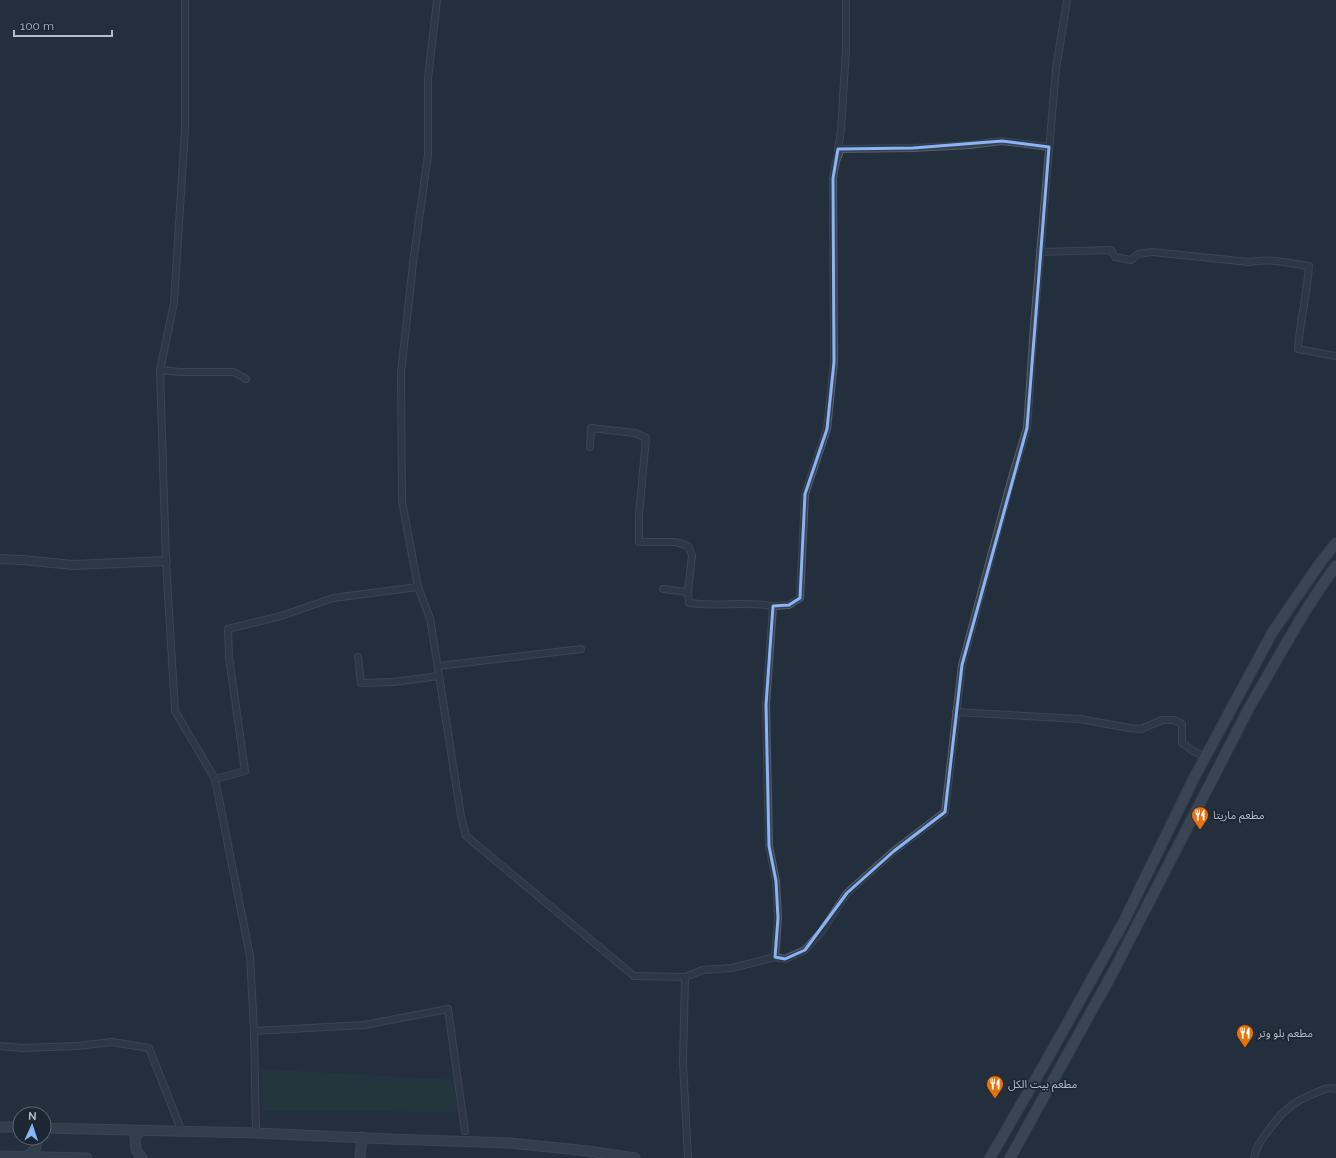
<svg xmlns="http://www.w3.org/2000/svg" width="1336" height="1158" viewBox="0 0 1336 1158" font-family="Raleway,'Noto Sans Arabic',sans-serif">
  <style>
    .green { fill: #263c3f }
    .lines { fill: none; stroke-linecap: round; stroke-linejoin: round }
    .minor-casing { stroke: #565f6c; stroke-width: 8 }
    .tertiary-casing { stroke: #565f6c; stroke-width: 10 }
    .secondary-casing { stroke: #565f6c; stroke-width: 11 }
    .primary-casing { stroke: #414a57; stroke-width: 12 }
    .minor { stroke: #38414e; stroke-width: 6 }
    .tertiary { stroke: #38414e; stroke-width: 8 }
    .secondary { stroke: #465061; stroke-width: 9 }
    .primary { stroke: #56606e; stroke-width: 10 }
    .marked { fill: none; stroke: #8ab4f8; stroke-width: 3; stroke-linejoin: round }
    .labels { text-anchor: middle; stroke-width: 3.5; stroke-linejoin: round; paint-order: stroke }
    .poi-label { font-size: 11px; fill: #b4bcc9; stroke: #1d2633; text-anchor: start }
  </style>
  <rect width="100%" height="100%" fill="#242f3e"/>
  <polygon class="green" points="261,1069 454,1080 457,1112 264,1110"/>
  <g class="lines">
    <g class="minor-casing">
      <g id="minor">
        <polyline points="185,0 185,129 174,303 160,370 166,561 175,711 215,779 250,956 254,1031 256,1133"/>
        <polyline points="437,0 428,79 428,155 413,263 401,373 402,501 418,587 430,618 461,816 466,836 634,976 685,977 703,970 732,968 775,957 778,918 776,881 769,846 766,705 773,606 789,605 800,598 805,494 827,429 834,362 833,178 836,161 839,154 838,149 841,130 846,49 846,0"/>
        <polyline points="838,149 913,148 970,145 1002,141 1049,147"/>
        <path d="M1040 252 1111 250 1115 257 1131 260 1138 254 1152 252 1249 262C1272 258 1286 263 1309 266 1307 294 1300 321 1298 349L1336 356"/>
        <polyline points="160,370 180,372 234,372 246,379"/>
        <path d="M590 447 591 428 635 433 646 438 639 515V542H676L688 546 692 555 688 592 689 603C717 607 745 601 773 606"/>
        <polyline points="663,589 688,592"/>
        <polyline points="358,657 361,683 394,682 439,676"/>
        <polyline points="438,666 581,649"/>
        <polyline points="956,712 1080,719 1129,728 1141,729 1162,720 1174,720 1182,724 1182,743 1193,751 1205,757"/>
        <polyline points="215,779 245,771 229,657 228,629 281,616 333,598 418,587"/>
        <polyline points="775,957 785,959 805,950 822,931 847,893 894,851 945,812 962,665 1012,477 1027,428 1034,325 1056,69 1067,0"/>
        <polyline points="685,977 683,1063 688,1158"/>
        <polyline points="254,1031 364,1025 448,1009 465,1131"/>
        <polyline points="0,1046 22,1048 77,1046 112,1042 149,1048 182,1132"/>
        <path d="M1254 1158C1256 1147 1260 1142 1266 1134 1281 1112 1293 1101 1318 1092 1325 1089 1329 1087 1336 1089"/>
      </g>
    </g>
    <g class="tertiary-casing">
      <polyline id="tertiary" points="0,559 22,560 73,565 166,561"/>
    </g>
    <g class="secondary-casing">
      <g id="secondary">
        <polyline points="0,1127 20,1127"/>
        <polyline points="44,1128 256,1133 389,1139 510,1143 588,1151 635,1158"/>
        <polyline points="141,1131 135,1137 136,1150 142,1158"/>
        <polyline points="0,1156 87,1158"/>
        <polyline points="27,1156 35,1150 38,1138"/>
        <polyline points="360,1158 362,1137"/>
      </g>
    </g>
    <g class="primary-casing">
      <g id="primary">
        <polyline points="990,1158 1049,1056 1123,923 1194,778 1272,633 1320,563 1336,543"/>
        <path d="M1010 1158 1112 974 1250 706C1269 674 1287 641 1306 610 1316 595 1325 580 1336 566"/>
      </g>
    </g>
    <use href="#minor" class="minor"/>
    <use href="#tertiary" class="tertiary"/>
    <use href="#secondary" class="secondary"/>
    <use href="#primary" class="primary"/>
  </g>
  <path d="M0 0H1336V1158H0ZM1002 141 1049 147 1027 428 962 665 945 812 894 851 847 893 805 950 785 959 775 957 778 918 776 881 769 846 766 705 773 606 789 605 800 598 805 494 827 429 834 362 833 178 838 149 913 148Z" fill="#242f3e" fill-opacity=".55" fill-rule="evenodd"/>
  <path class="marked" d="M1002 141 1049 147 1027 428 962 665 945 812 894 851 847 893 805 950 785 959 775 957 778 918 776 881 769 846 766 705 773 606 789 605 800 598 805 494 827 429 834 362 833 178 838 149 913 148Z"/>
  <defs>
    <g id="restaurant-pin" transform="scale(0.9)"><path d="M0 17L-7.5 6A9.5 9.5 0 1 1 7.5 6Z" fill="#e8710a" stroke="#1d2633"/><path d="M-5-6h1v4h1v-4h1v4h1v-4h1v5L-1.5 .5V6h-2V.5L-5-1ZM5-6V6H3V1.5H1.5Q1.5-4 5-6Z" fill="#fff"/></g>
  </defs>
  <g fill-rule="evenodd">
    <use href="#restaurant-pin" x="1200" y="815"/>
    <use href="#restaurant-pin" x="1245" y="1033"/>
    <use href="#restaurant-pin" x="995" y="1084"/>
  </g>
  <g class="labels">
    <g class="poi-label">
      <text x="1213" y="819">مطعم ماريتا</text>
      <text x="1258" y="1037">مطعم بلو وتر</text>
      <text x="1008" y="1088">مطعم بيت الكل</text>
    </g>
  </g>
  <g transform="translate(32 1126) rotate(3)"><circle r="19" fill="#1d2633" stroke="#59626f"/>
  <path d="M0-3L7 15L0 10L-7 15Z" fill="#8ab4f8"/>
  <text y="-6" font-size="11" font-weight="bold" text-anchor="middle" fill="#b4bcc9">N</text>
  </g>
  <path d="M14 30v6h98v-6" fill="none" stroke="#b4bcc9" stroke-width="2"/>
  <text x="20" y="30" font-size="12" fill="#b4bcc9" stroke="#1d2633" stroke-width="3" paint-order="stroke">100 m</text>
</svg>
